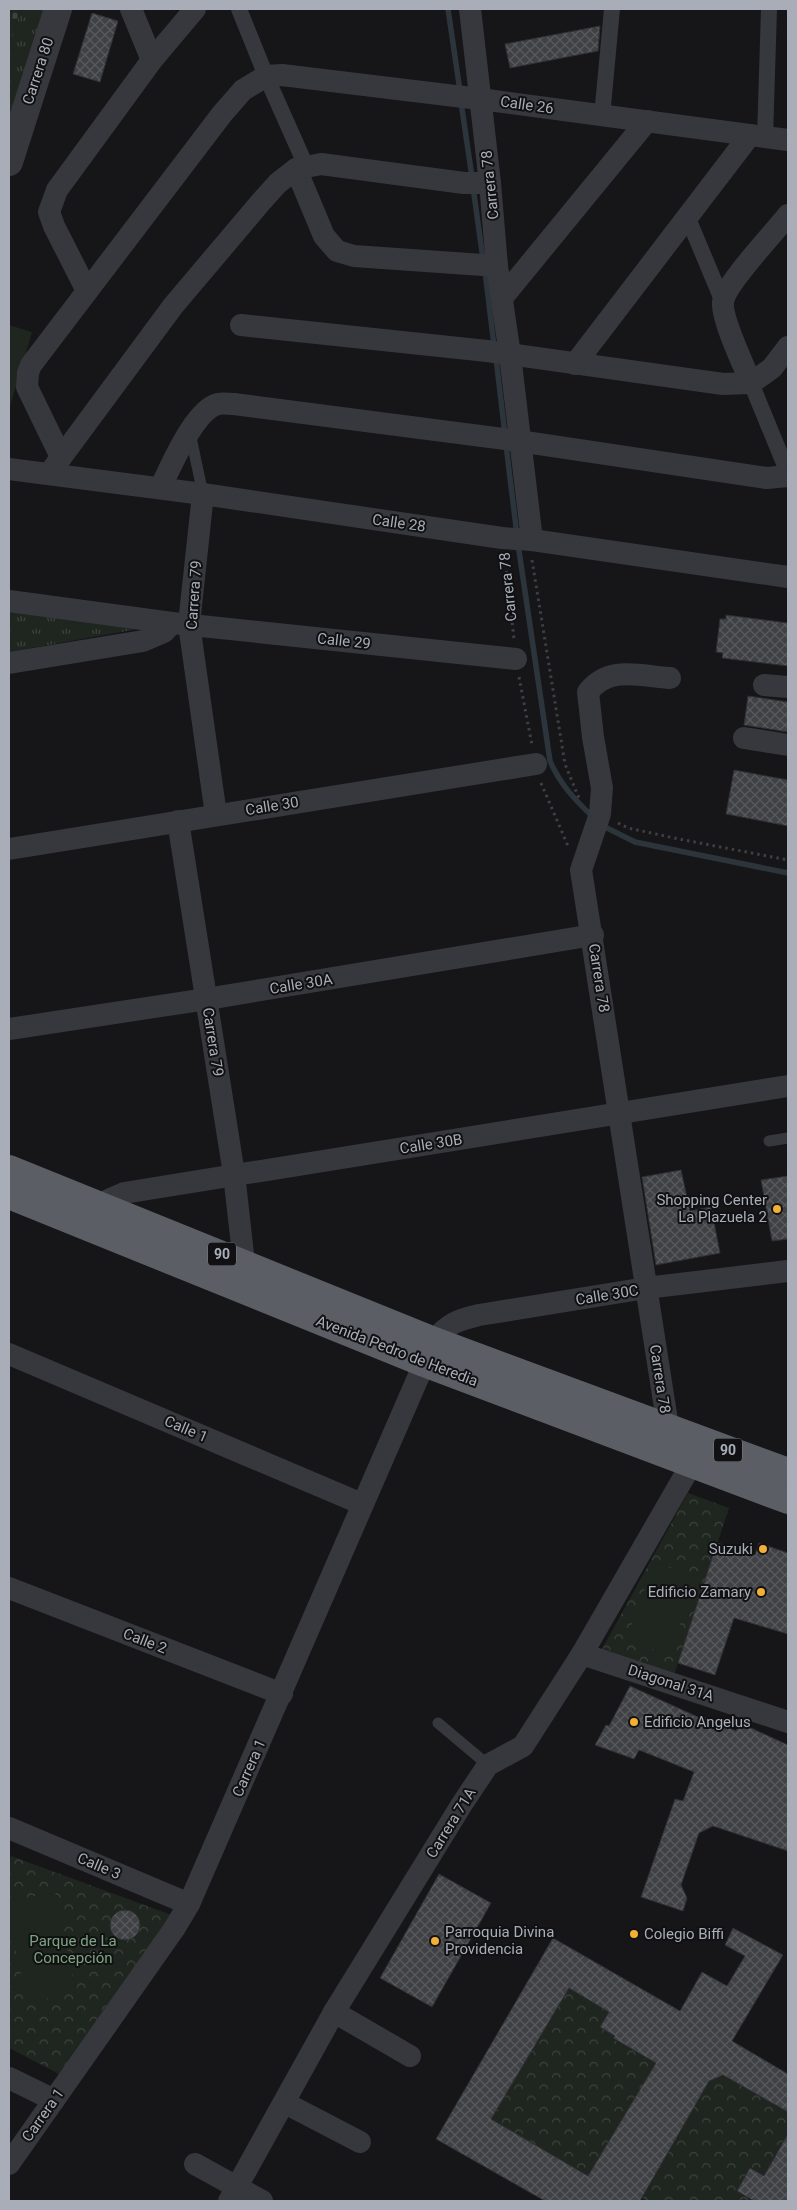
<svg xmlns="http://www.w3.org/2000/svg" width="797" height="2210" viewBox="0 0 797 2210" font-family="Roboto,sans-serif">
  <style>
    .grass { fill: url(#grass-tufts) }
    .forest { fill: url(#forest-crowns) }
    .cemetery { fill: url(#cemetery-stones) }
    .garden { fill: #1e261f }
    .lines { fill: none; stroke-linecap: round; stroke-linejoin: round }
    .stream { stroke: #2c353c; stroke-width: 5.5 }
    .building { fill: url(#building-cross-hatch); stroke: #303034; fill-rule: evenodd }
    .path { stroke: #3d3f44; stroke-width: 3; stroke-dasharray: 2.5 4; stroke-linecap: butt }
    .service { stroke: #37383d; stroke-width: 11 }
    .pedestrian { stroke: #37383d; stroke-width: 16 }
    .minor { stroke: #37383d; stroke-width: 22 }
    .tertiary { stroke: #37383d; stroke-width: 28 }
    .trunk { stroke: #5b5e65; stroke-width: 28 }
    .poi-dot { fill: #f2b134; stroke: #111113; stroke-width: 2 }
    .labels { text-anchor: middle; stroke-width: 4; stroke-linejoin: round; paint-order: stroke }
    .shield { fill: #111113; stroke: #7b7e86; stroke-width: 1 }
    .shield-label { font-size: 14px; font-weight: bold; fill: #a8adb8 }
    .street-label { font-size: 15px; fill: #a8adb8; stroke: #111113 }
    .poi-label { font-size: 15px; fill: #a8adb8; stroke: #111113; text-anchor: end }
    .park-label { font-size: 15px; fill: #7fa381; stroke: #111113 }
  </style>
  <defs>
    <pattern id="grass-tufts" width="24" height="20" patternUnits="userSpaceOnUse" patternTransform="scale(1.25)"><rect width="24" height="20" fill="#1e261f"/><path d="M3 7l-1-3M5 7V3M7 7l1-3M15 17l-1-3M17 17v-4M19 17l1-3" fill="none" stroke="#3c433d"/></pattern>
    <pattern id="forest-crowns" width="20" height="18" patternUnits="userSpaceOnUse" patternTransform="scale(1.25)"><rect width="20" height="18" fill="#1e261f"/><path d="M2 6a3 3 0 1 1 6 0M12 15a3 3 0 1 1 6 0" fill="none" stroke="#3c433d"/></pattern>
    <pattern id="cemetery-stones" width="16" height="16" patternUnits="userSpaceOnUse" patternTransform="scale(1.25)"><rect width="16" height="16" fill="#1e261f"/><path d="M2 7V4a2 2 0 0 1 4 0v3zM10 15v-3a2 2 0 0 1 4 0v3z" fill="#3c433d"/></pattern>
    <pattern id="building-cross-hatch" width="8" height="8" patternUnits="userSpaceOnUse" patternTransform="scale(1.25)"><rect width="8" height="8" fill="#404145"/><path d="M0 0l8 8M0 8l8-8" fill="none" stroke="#595a5e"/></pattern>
  </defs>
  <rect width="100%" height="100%" fill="#161618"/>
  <g class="grass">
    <polygon points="21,9 49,9 9,141 9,48"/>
    <polygon points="9,608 149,627 9,652"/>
  </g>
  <g class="forest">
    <polygon points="688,1493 729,1508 674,1675 601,1651"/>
    <polygon points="11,1856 177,1917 63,2076 9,2048 9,1862"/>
    <polygon points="569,1988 609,2012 600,2027 615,2036 613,2039 656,2063 588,2176 491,2119"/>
    <polygon points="723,2075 788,2112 788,2134 764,2176 750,2168 737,2191 751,2200 750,2201 644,2201 643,2197 709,2081"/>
  </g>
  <polygon class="cemetery" points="9,9 21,9 9,48"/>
  <g class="garden">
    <polygon points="9,325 32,332 9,410"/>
    <polygon points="655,1562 697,1578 669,1655 626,1640"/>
    <polygon points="55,1892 76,1992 27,2002 9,1919 9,1902"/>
  </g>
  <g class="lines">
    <g class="stream">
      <polyline points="448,9 460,91"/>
      <polyline points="461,102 472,177"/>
      <polyline points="473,187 483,259"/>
      <polyline points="485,271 494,346"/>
      <polyline points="496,358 505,435"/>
      <polyline points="506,445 517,535"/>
      <path d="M518 544 550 761C560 784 574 799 593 817"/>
      <polyline points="601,825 635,842 788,873"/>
    </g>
  </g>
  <g class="building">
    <polygon points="92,13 118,21 100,82 73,74"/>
    <polygon points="600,26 598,51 510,68 505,44"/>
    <polygon points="726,615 788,623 788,666 722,658 723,653 716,652 720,619 726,619"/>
    <polygon points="748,696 788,702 788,732 744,725"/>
    <polygon points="734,770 788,780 788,826 726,814"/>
    <polygon points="681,1170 690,1211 711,1207 720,1253 656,1265 642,1177"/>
    <polygon points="788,1176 788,1239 772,1241 761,1180"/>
    <polygon points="717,1543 755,1555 759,1543 788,1553 788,1634 734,1618 715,1675 678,1663"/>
    <polygon points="630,1686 700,1718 701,1716 736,1731 740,1723 788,1745 788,1851 713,1826 699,1833 681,1885 687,1898 683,1911 641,1897 675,1799 683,1801 694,1772 639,1750 634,1759 595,1745 606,1725 609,1726"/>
    <polygon points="439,1874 491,1903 432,2007 380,1978"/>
    <circle cx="125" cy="1925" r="15"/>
    <path d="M733 1928 783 1955 732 2041 788 2074V2112L723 2075 709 2081 640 2201H545L436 2139 553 1938 680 2011 702 1972 727 1986 745 1956 725 1945ZM569 1988 609 2012 600 2027 615 2036 613 2038 656 2063 588 2176 491 2119Z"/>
    <polygon points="788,2134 788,2201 754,2201 737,2191 750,2168 764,2176"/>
  </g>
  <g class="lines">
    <g class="path">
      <polyline points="505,558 514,639"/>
      <polyline points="532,560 565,764 578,796 582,799"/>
      <polyline points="519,677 532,745"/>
      <polyline points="541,783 568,846"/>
      <polyline points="618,823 628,828 679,839 788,860"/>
    </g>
    <g class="service">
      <polyline points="190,433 203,494"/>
      <polyline points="769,1141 788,1138"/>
      <polyline points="438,1723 488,1765"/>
    </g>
    <g class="pedestrian">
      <polyline points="239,9 266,76 306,166"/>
      <polyline points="602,116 612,9"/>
      <polyline points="765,137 769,9"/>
      <polyline points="687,216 723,302"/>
      <polyline points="751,383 788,473"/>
    </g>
    <g class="minor">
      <polyline points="131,9 152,60"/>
      <polyline points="470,9 490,183 497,266 510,355 532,540"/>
      <polyline points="296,169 324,236 337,251 354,256 497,266"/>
      <polyline points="87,291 54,226 49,212 57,190 152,60 195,9"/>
      <polyline points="502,298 647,121"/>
      <polyline points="241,325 487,351 723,384 751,383 772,368 788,347"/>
      <polyline points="575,364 750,135"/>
      <path d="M751 383C744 366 721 318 723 302 725 284 775 232 788 215"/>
      <polyline points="61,457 27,387 28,373 31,365 222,114 243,90 266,76 282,75 480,99 788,140"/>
      <polyline points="54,467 173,306 260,203 278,183 296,169 321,164 464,183 490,183"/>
      <polyline points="9,469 203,494 502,538 532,540 788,577"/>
      <path d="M160 488C171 467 194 410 218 404 223 403 229 404 234 404L512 440 767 478 788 476"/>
      <polyline points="203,494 189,624 216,815"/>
      <polyline points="9,601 172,623 516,659"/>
      <polyline points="9,663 143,641 164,632 172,623"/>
      <polyline points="764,685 788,687"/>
      <polyline points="744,738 788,745"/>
      <polyline points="178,821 234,1174 244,1263"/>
      <polyline points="9,849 536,764"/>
      <polyline points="9,1029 207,999 593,935"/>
      <polyline points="97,1220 108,1200 124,1193 788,1086"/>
      <polyline points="9,1354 362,1504"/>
      <path d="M668 1427 581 870 600 814 602 788 593 737 588 692C609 665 639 676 670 678"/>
      <polyline points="9,1588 282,1694"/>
      <polyline points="582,1654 788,1722"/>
      <polyline points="9,1828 189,1904"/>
      <polyline points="334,2012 410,2056"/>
      <polyline points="9,2078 54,2100"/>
      <polyline points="285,2103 360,2142"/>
      <path d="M9 2164 174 1929 189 1904 434 1341C448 1323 458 1320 479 1315L646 1288 788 1271"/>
      <polyline points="195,2164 262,2201"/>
      <polyline points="229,2201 334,2012 462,1804 488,1765 523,1746 582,1654 692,1463"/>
    </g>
    <polyline class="tertiary" points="9,162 58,9"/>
    <g class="trunk">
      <polyline points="9,1169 434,1341 788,1472"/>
      <polyline points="9,1195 424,1363 788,1500"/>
    </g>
  </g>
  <g class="poi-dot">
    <circle cx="777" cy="1209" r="5"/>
    <circle cx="763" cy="1549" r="5"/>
    <circle cx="761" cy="1592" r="5"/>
    <circle cx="634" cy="1722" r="5"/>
    <circle cx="634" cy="1934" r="5"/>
    <circle cx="435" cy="1941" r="5"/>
  </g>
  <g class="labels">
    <g class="shield">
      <rect x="208" y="1242.5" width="28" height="23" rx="4"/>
      <rect x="714" y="1438.5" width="28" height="23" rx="4"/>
    </g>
    <g class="shield-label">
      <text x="222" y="1259">90</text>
      <text x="728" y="1455">90</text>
    </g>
    <g class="street-label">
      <text transform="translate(38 71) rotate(-72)" y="5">Carrera 80</text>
      <text transform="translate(527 105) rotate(8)" y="5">Calle 26</text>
      <text transform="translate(490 185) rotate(-96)" y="5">Carrera 78</text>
      <text transform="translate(399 523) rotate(8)" y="5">Calle 28</text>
      <text transform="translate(508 587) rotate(-96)" y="5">Carrera 78</text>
      <text transform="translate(194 595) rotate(-86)" y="5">Carrera 79</text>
      <text transform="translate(344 641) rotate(6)" y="5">Calle 29</text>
      <text transform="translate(272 806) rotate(-9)" y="5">Calle 30</text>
      <text transform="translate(599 978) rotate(81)" y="5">Carrera 78</text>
      <text transform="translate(301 984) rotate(-9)" y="5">Calle 30A</text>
      <text transform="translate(213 1042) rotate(81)" y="5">Carrera 79</text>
      <text transform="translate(431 1144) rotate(-9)" y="5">Calle 30B</text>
      <text transform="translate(607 1295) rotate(-9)" y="5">Calle 30C</text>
      <text transform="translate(397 1351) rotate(21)" y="5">Avenida Pedro de Heredia</text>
      <text transform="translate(660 1379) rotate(81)" y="5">Carrera 78</text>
      <text transform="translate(186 1429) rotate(23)" y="5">Calle 1</text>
      <text transform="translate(145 1641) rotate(21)" y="5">Calle 2</text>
      <text transform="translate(671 1683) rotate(18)" y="5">Diagonal 31A</text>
      <text transform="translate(249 1768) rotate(-66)" y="5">Carrera 1</text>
      <text transform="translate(451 1823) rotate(-58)" y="5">Carrera 71A</text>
      <text transform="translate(99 1866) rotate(23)" y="5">Calle 3</text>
      <text transform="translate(43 2115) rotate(-55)" y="5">Carrera 1</text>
    </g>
    <g class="poi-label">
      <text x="767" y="1205">Shopping Center<tspan x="767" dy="17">La Plazuela 2</tspan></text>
      <text x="753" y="1554">Suzuki</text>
      <text x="751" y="1597">Edificio Zamary</text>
      <text x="644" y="1727" text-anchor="start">Edificio Angelus</text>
      <text x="445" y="1937" text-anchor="start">Parroquia Divina<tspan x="445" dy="17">Providencia</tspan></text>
      <text x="644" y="1939" text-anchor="start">Colegio Biffi</text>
    </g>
    <g class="park-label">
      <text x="73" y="1946">Parque de La<tspan x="73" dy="17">Concepción</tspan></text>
    </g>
  </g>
  <rect width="797" height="2210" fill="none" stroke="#a8adb8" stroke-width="20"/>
</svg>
